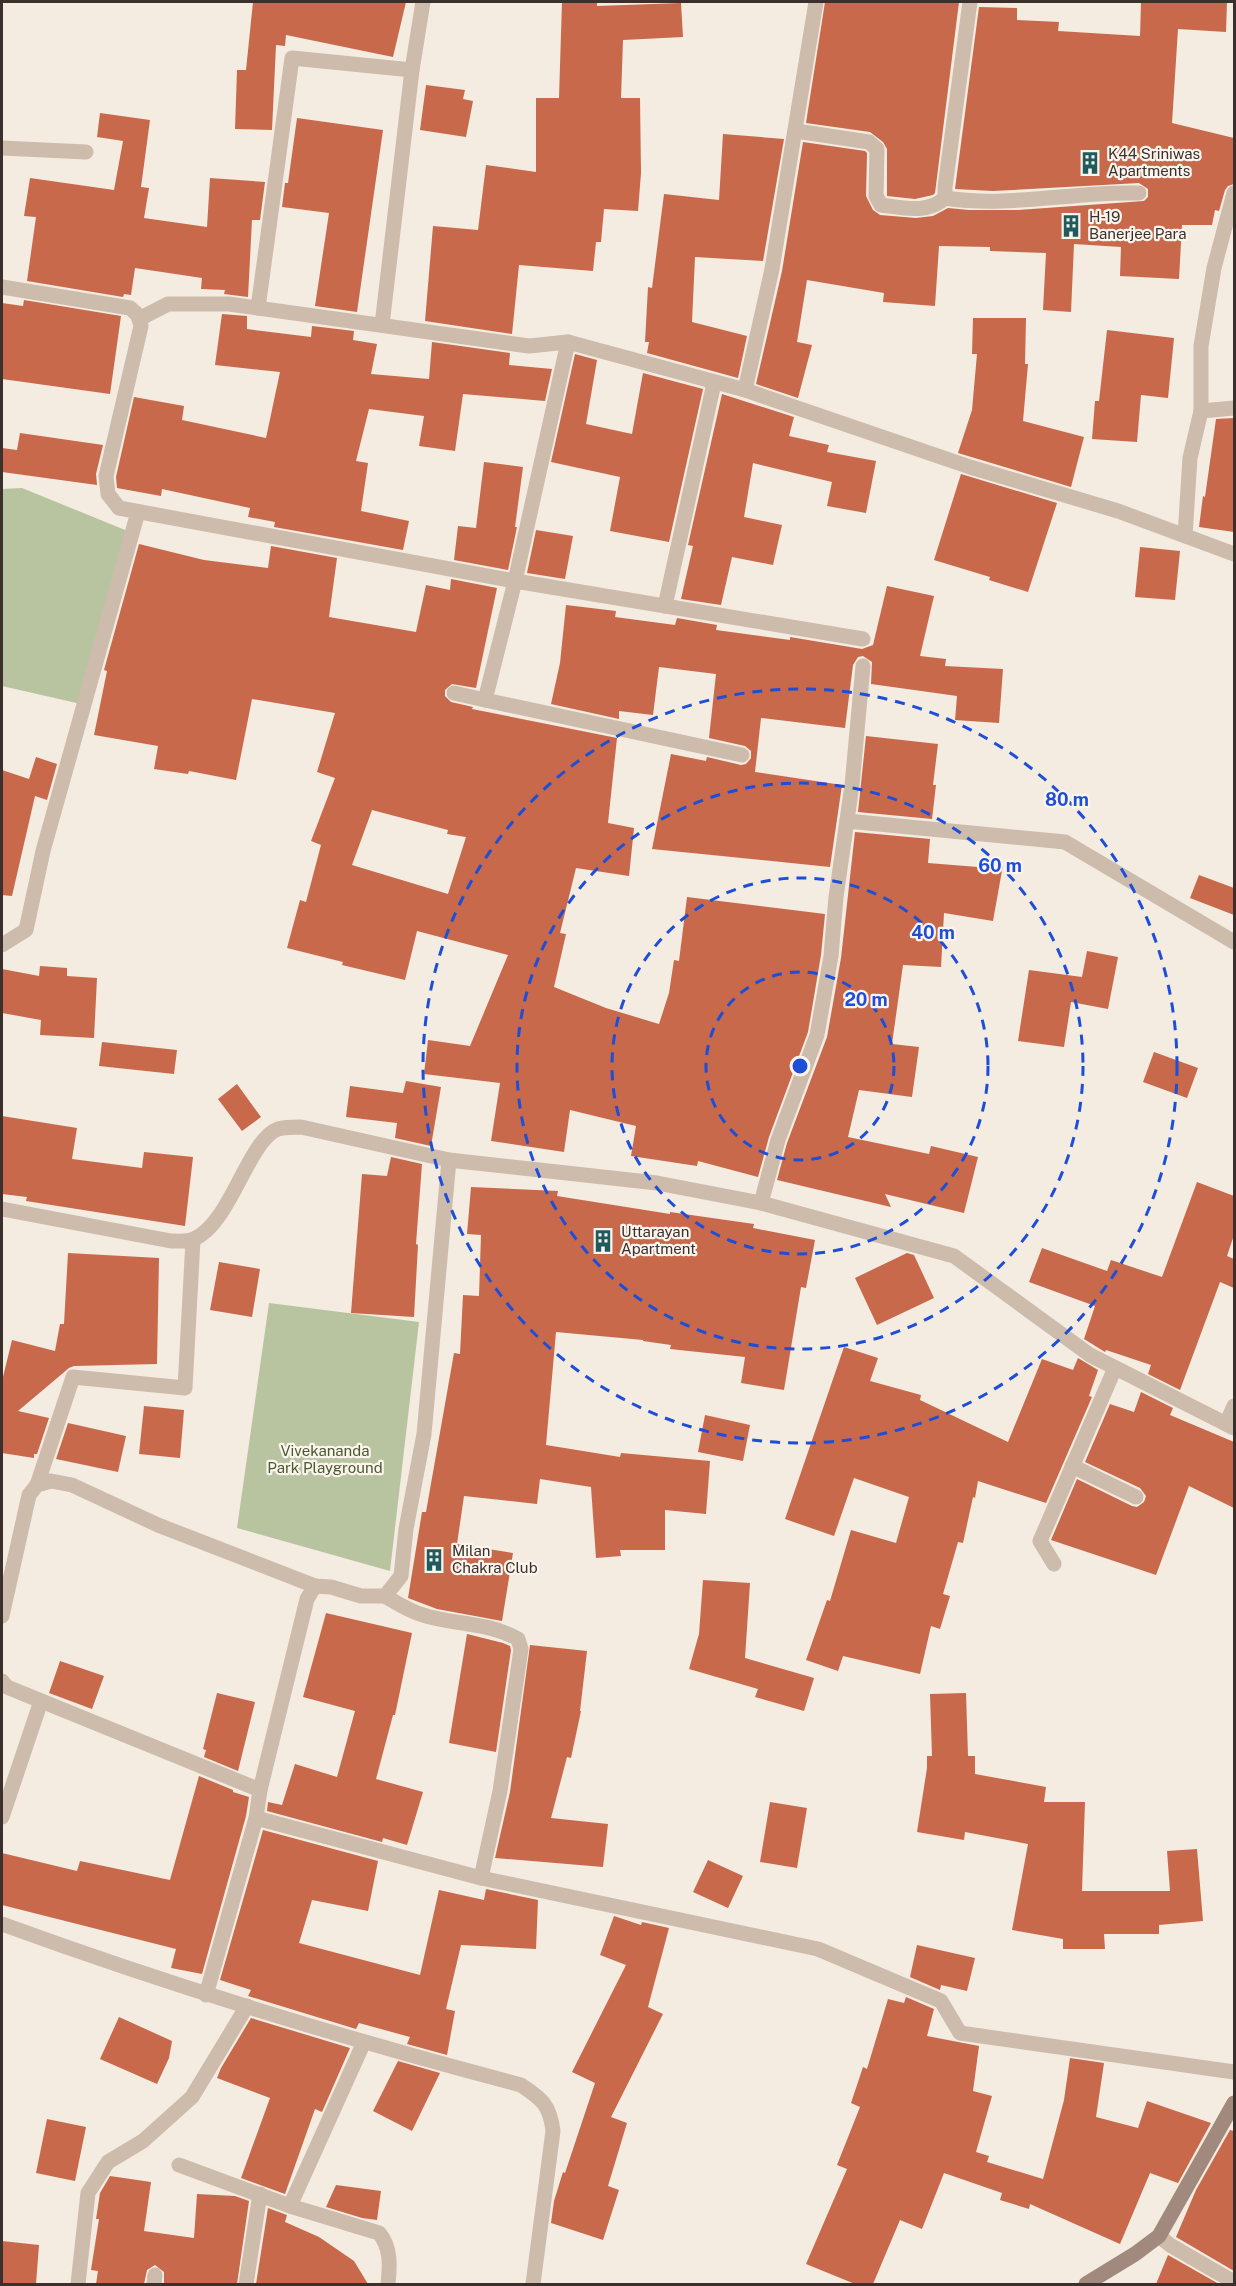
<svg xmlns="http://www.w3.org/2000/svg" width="1236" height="2286" viewBox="0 0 1236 2286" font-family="'Public Sans',sans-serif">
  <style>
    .green { fill: #b8c4a0 }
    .building { fill: #c8694b; fill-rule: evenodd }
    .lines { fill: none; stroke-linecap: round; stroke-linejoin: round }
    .street { stroke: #cdbbac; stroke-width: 15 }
    .secondary { stroke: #a18a7d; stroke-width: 15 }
    .ring { fill: none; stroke: #1d4ed8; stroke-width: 3; stroke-dasharray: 10 8 }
    .labels { text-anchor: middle; stroke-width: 4.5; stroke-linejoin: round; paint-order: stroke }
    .poi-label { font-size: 15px; fill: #3b302b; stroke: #fbf5ee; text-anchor: start }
    .park-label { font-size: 15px; fill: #4a5a2e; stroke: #fbf5ee }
    .centre { fill: #1d4ed8; stroke: #fbf5ee; stroke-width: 3 }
    .ring-label { font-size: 18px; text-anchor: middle; font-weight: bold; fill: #1d4ed8; stroke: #fbf5ee; stroke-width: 4.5; stroke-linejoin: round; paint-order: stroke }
  </style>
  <rect width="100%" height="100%" fill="#f4ebe1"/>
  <g class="green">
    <polygon points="22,488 130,532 81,704 2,686 2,489"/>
    <polygon points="269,1303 419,1322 390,1571 237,1528"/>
  </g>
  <g class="building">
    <polygon points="253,2 406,2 393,57 286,35 285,46 276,45 272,130 235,129 237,70 246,70"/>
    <polygon points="562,2 597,2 597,6 681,3 683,37 623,40 621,98 640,98 641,173 638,211 604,209 601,242 596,242 593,271 519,265 512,334 425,321 433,226 478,230 486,165 536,172 536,98 559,98"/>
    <polygon points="825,2 959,2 935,193 933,195 915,199 887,196 887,149 883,142 870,132 806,123"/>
    <polygon points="1141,2 1227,2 1226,32 1178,29 1172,123 1234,138 1234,184 1228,186 1225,190 1219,211 1215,210 1212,225 1182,225 1179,279 1120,276 1121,247 1074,244 1071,312 1043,310 1046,253 990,251 990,247 939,246 935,306 883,302 884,293 807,280 797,342 812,345 798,398 756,384 782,271 803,142 865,151 867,153 866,196 873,210 880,215 916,218 933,216 948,208 969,210 1018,210 1144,201 1148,197 1148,189 1139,183 993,191 955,189 979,7 1017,8 1017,20 1059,22 1058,31 1140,36"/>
    <polygon points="426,85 465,90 463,99 473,101 466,137 420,130"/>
    <polygon points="100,113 150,120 141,187 149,188 144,218 207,227 210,178 265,182 260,220 252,220 248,297 224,294 225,290 201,289 202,278 135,268 131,295 124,294 123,297 27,281 36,217 24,216 30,178 114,190 123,141 97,137"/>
    <polygon points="297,118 383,130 357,312 315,306 329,213 282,207 285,183 288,183"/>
    <polygon points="723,134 784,139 763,261 695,257 692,322 747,336 738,378 647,353 649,342 645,342 648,287 652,288 664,194 719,200"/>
    <polygon points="24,300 121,316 110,394 2,379 2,303 23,306"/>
    <polygon points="222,314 247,316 247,329 311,337 312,326 354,331 353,340 377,344 371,374 429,379 432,342 510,353 509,365 552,369 545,401 463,394 455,451 419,446 424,416 369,409 356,461 368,463 361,511 409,521 403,550 274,527 275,522 248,517 250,508 162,489 161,496 117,488 116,477 134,397 184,406 182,420 266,438 280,372 215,365"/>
    <polygon points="973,318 1026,318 1025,364 1028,364 1023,421 1084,437 1071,487 958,453 972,410 977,354 972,354"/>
    <polygon points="1107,330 1174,338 1168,398 1141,395 1137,442 1092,439 1095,401 1099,401"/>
    <polygon points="575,354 597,360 586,424 632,434 643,373 703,389 669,542 610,531 620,477 551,462"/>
    <polygon points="722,394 794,417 789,436 829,445 827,452 876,461 866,513 827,506 832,482 753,463 744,517 782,525 773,565 732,557 721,605 681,599 693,546 688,545"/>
    <polygon points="1234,418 1234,532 1199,527 1203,496 1205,497 1216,419"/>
    <polygon points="20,433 103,445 96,474 97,485 2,472 2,448 17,450"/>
    <polygon points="484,462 523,467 515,527 517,527 508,570 454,560 458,526 476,528"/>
    <polygon points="961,474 1057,503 1028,592 989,580 990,577 934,560"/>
    <polygon points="536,530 573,536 565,579 527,573"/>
    <path d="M139 544 204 560 268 568 271 546 337 558 329 617 416 632 426 585 450 590 451 579 497 588 476 688 452 684 445 690V696L451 702 473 707 472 709 617 738 608 823 634 828 629 876 576 868 560 933 566 934 554 987 606 1008 659 1024 669 993 674 960 679 961 687 897 825 914 821 955 808 1032 769 1137 758 1177 698 1161 697 1166 631 1156 636 1126 570 1110 564 1152 491 1141 500 1083 424 1074 428 1040 470 1046 508 955 417 931 405 980 342 965 343 962 287 948 300 900 306 902 321 845 311 841 335 778 317 772 335 713 252 699 236 780 189 771 188 774 154 769 158 746 94 735 107 671 104 670ZM372 810 448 830 447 834 466 837 448 894 352 865Z"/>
    <polygon points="1140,547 1180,551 1175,600 1135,597"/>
    <polygon points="887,586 934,596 920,656 946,659 945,666 1003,669 999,723 955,720 957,696 871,684 872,662 863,656 858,657 853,665 845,728 761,718 755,772 842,785 830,867 652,849 671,754 706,761 707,757 741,765 746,764 751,758 751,751 745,746 709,738 716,674 659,667 653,715 619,711 619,719 551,704 560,663 566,605 616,611 615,617 675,625 677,618 717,625 716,630 790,640 790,637 862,649 873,645"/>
    <polygon points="866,736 938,744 933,785 936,785 932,819 858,812"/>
    <polygon points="36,757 57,764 47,800 35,796 12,896 2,895 2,770 29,779"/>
    <polygon points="855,832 930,839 928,863 978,867 979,861 1003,865 993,921 944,913 941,967 903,965 892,1044 919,1047 912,1097 859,1090 848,1137 929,1154 931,1146 978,1157 964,1213 885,1194 891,1207 777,1180 787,1143 827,1037 841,958"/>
    <polygon points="1199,875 1234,888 1234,915 1190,898"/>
    <polygon points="1087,951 1118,957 1108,1009 1071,1002 1064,1047 1018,1041 1029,970 1082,977"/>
    <polygon points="40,966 67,968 67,976 97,978 94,1038 40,1035 41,1020 2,1013 2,969 39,976"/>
    <polygon points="102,1042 177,1050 174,1074 99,1066"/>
    <polygon points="1154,1052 1198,1068 1187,1098 1143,1082"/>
    <polygon points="406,1081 441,1087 431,1146 395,1138 397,1123 346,1117 350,1086 403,1093"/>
    <polygon points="237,1084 261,1117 242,1131 218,1099"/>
    <polygon points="2,1116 77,1128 72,1159 142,1168 144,1152 193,1157 185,1226 26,1201 27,1197 2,1194"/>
    <polygon points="391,1157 422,1164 416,1244 418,1245 414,1317 351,1313 362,1174 387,1176"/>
    <polygon points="1197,1182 1234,1196 1234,1235 1227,1256 1234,1259 1234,1288 1220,1282 1180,1390 1148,1374 1151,1365 1106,1350 1105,1352 1084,1339 1095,1306 1029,1282 1042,1248 1107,1271 1111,1260 1162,1277"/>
    <polygon points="471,1187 558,1191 557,1196 670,1214 670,1212 754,1224 753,1228 815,1240 806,1288 801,1287 784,1390 741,1383 745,1357 670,1349 671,1345 643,1341 643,1340 556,1332 546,1445 620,1457 621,1453 710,1461 706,1514 665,1510 665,1550 620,1550 621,1556 596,1558 591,1487 540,1479 537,1504 464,1496 457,1544 513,1553 502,1621 437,1609 408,1598 422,1512 426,1512 454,1353 460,1354 463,1295 479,1296 481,1235 467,1234"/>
    <polygon points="68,1253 159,1258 157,1364 74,1366 69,1368 18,1411 49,1418 37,1454 34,1454 34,1458 2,1453 2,1381 12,1340 55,1351 60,1324 64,1324"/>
    <polygon points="907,1253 914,1255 934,1298 877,1325 855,1278"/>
    <polygon points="219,1262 260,1269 252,1317 210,1310"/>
    <polygon points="844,1347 878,1358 870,1381 921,1395 920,1400 1008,1442 1042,1359 1073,1370 1078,1358 1098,1370 1089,1396 1092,1397 1046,1503 978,1481 975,1498 973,1497 963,1543 958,1542 943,1594 950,1596 940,1629 931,1626 920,1674 843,1656 838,1671 806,1660 827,1600 830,1601 851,1530 896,1543 909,1497 854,1478 834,1536 785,1519"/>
    <polygon points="1141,1392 1173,1408 1170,1415 1234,1442 1234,1508 1189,1486 1156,1575 1051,1540 1077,1479 1132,1506 1137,1507 1144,1502 1146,1496 1140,1488 1085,1462 1110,1404 1134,1412"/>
    <polygon points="144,1406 184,1410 180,1458 139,1454"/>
    <polygon points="705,1415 750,1425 743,1461 698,1452"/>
    <polygon points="68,1423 126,1436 118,1472 56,1459"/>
    <polygon points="703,1580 750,1583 745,1658 814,1678 804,1711 755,1697 758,1689 689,1669 699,1634"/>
    <polygon points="326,1613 412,1633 395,1715 393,1715 376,1779 423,1792 407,1845 383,1838 382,1842 267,1811 268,1802 282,1805 295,1764 337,1777 355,1711 303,1697"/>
    <polygon points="467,1634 503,1643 510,1646 511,1650 496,1752 449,1743"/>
    <polygon points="530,1645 587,1651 580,1711 581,1711 571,1758 567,1757 551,1818 608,1824 603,1867 495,1858 510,1792"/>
    <polygon points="60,1661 104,1676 92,1709 49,1693"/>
    <polygon points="217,1693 255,1702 238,1771 204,1757 206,1750 203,1749"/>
    <polygon points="966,1693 968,1756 975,1756 975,1774 1046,1787 1044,1802 1085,1802 1082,1891 1170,1891 1167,1851 1197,1849 1203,1921 1159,1925 1159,1934 1104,1934 1105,1949 1063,1949 1063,1939 1012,1930 1028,1844 965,1832 964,1840 917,1832 927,1768 927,1756 932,1756 930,1694"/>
    <polygon points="199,1776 233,1790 233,1792 249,1797 246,1816 202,1974 171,1968 176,1949 2,1905 2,1853 77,1871 80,1861 170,1880"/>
    <polygon points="770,1802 807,1808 797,1868 760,1862"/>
    <polygon points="263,1830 378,1861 368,1911 312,1900 299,1943 420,1975 439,1890 484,1900 486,1889 538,1900 536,1949 461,1945 446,2009 455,2011 447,2055 407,2044 410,2037 359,2023 356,2029 248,1996 251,1990 220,1980"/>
    <polygon points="708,1860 743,1876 728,1908 693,1892"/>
    <polygon points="614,1916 641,1925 642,1922 669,1928 648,2007 663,2014 611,2117 627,2123 608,2186 619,2190 603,2240 551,2223 554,2201 563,2172 565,2173 595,2083 572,2072 626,1965 600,1955"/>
    <polygon points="917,1945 975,1958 967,1991 941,1985 940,1990 910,1977"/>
    <polygon points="906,1997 934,2009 927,2036 979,2046 973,2091 992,2096 976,2152 989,2156 987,2162 1043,2179 1064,2100 1070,2058 1104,2063 1096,2117 1138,2128 1147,2101 1211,2123 1178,2183 1150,2173 1120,2244 1030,2204 1029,2209 1000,2200 1002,2193 944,2173 922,2229 900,2220 873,2284 855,2284 806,2264 847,2169 837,2165 860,2107 851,2103 863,2067 867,2069 888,1999 904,2003"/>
    <polygon points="119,2017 172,2041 169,2058 157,2084 100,2059"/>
    <polygon points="251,2018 350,2048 322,2112 315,2109 285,2194 241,2178 270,2098 217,2078 221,2068"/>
    <polygon points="398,2061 440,2073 412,2131 373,2111"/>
    <polygon points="47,2119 86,2127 75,2181 36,2173"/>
    <polygon points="1230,2130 1234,2131 1234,2271 1176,2237 1196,2190"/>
    <polygon points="110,2176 151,2182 144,2231 194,2238 197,2194 235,2196 249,2201 237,2284 164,2284 164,2272 155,2265 147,2270 144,2284 96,2284 98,2271 91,2270 99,2219 96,2219 100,2193"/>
    <polygon points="336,2185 381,2191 377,2220 362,2218 326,2207"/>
    <polygon points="268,2208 287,2215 285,2222 319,2237 354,2261 368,2284 256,2284"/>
    <polygon points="2,2241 39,2245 36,2284 2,2284"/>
    <polygon points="1168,2255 1219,2284 1156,2284"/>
  </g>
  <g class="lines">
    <g class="street">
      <path d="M970 2 945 187V198C1009 208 1075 191 1139 193"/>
      <path d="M796 131 869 142 877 149 876 196 881 205C904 208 928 214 945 198"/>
      <polyline points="2,148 86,152"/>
      <polyline points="2,287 130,308 138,315 141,326 106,476 108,494 119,508 515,581 863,639"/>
      <polyline points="258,308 292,58 412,70 423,2"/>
      <polyline points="139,319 168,304 229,304 529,346 568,342 745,390 970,467 1118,511 1234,554"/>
      <polyline points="382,325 412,70"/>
      <polyline points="568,342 515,581 485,700 742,755"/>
      <polyline points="745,390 772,269 816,2"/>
      <polyline points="1201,411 1234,408"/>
      <polyline points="1185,536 1190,458 1201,411 1201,346 1214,268 1234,193"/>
      <polyline points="665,606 714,383"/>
      <polyline points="454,693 485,700"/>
      <polyline points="847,821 1065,842 1234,942"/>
      <polyline points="2,945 26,930 43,851 138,512"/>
      <polyline points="761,1203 778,1140 817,1035 831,956 836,897 852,785 863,666"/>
      <path d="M2 1209 171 1241C178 1241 188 1242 194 1239 231 1223 248 1140 278 1129 285 1127 294 1127 301 1127L449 1160"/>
      <polyline points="1226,1424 1234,1406"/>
      <polyline points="1072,1466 1136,1497"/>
      <polyline points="37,1485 73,1377 185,1388 193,1240"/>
      <polyline points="1054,1564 1040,1541 1115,1368"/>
      <path d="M385 1596C397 1603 409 1611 423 1615 454 1625 489 1622 518 1639L521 1649 500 1791 481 1878"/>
      <polyline points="2,1616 29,1495 37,1485 51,1481 72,1485 158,1525 315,1586"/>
      <polyline points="2,1681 7,1687 260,1790"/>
      <polyline points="2,1817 41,1701"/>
      <polyline points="256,1818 481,1878 818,1949 941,2001 960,2033 1234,2072"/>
      <path d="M2 1924C172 1986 346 2039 521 2085 542 2099 550 2105 553 2131L533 2284"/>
      <polyline points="206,1995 256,1818 260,1790 307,1599 315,1586 331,1587 361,1596 385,1596 401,1576 406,1529 424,1434 449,1160 657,1183 761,1203 954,1256 1090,1355 1234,1428"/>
      <path d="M179 2165 290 2206 379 2233C391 2247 390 2266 388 2284"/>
      <polyline points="290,2206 364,2042"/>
      <polyline points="1159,2236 1170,2245 1234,2282"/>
      <polyline points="78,2284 88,2193 108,2162 143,2141 192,2097 247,2006"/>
      <polyline points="154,2284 155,2275"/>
      <polyline points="246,2284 260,2194"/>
    </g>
    <polyline class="secondary" points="1086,2284 1135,2254 1159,2236 1234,2103"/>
  </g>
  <g class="ring">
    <circle cx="800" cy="1066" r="94"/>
    <circle cx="800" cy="1066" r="188"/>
    <circle cx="800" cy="1066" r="283"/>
    <circle cx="800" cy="1066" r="377"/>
  </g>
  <defs>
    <g id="building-bare" transform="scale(1.8)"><path d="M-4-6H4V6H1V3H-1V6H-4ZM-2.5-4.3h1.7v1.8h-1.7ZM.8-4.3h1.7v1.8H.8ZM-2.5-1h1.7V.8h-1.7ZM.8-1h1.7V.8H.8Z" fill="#1f5a5e" stroke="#fbf5ee" stroke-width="2.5" paint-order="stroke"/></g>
  </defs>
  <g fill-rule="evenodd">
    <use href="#building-bare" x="1090" y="163"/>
    <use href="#building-bare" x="1071" y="226"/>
    <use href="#building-bare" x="603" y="1241"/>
    <use href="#building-bare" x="434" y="1560"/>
  </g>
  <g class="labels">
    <g class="poi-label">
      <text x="1108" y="159">K44 Sriniwas<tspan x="1108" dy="17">Apartments</tspan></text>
      <text x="1089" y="222">H-19<tspan x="1089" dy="17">Banerjee Para</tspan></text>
      <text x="621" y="1237">Uttarayan<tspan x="621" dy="17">Apartment</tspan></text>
      <text x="452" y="1556">Milan<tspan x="452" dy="17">Chakra Club</tspan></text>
    </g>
    <g class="park-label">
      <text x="325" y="1456">Vivekananda<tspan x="325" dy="17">Park Playground</tspan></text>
    </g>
  </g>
  <circle cx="800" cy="1066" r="9" class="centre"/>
  <g class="ring-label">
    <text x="1067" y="806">80 m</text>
    <text x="1000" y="872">60 m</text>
    <text x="933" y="939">40 m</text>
    <text x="866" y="1006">20 m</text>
  </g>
  <rect width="1236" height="2286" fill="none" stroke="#3b302b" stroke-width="6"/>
</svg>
